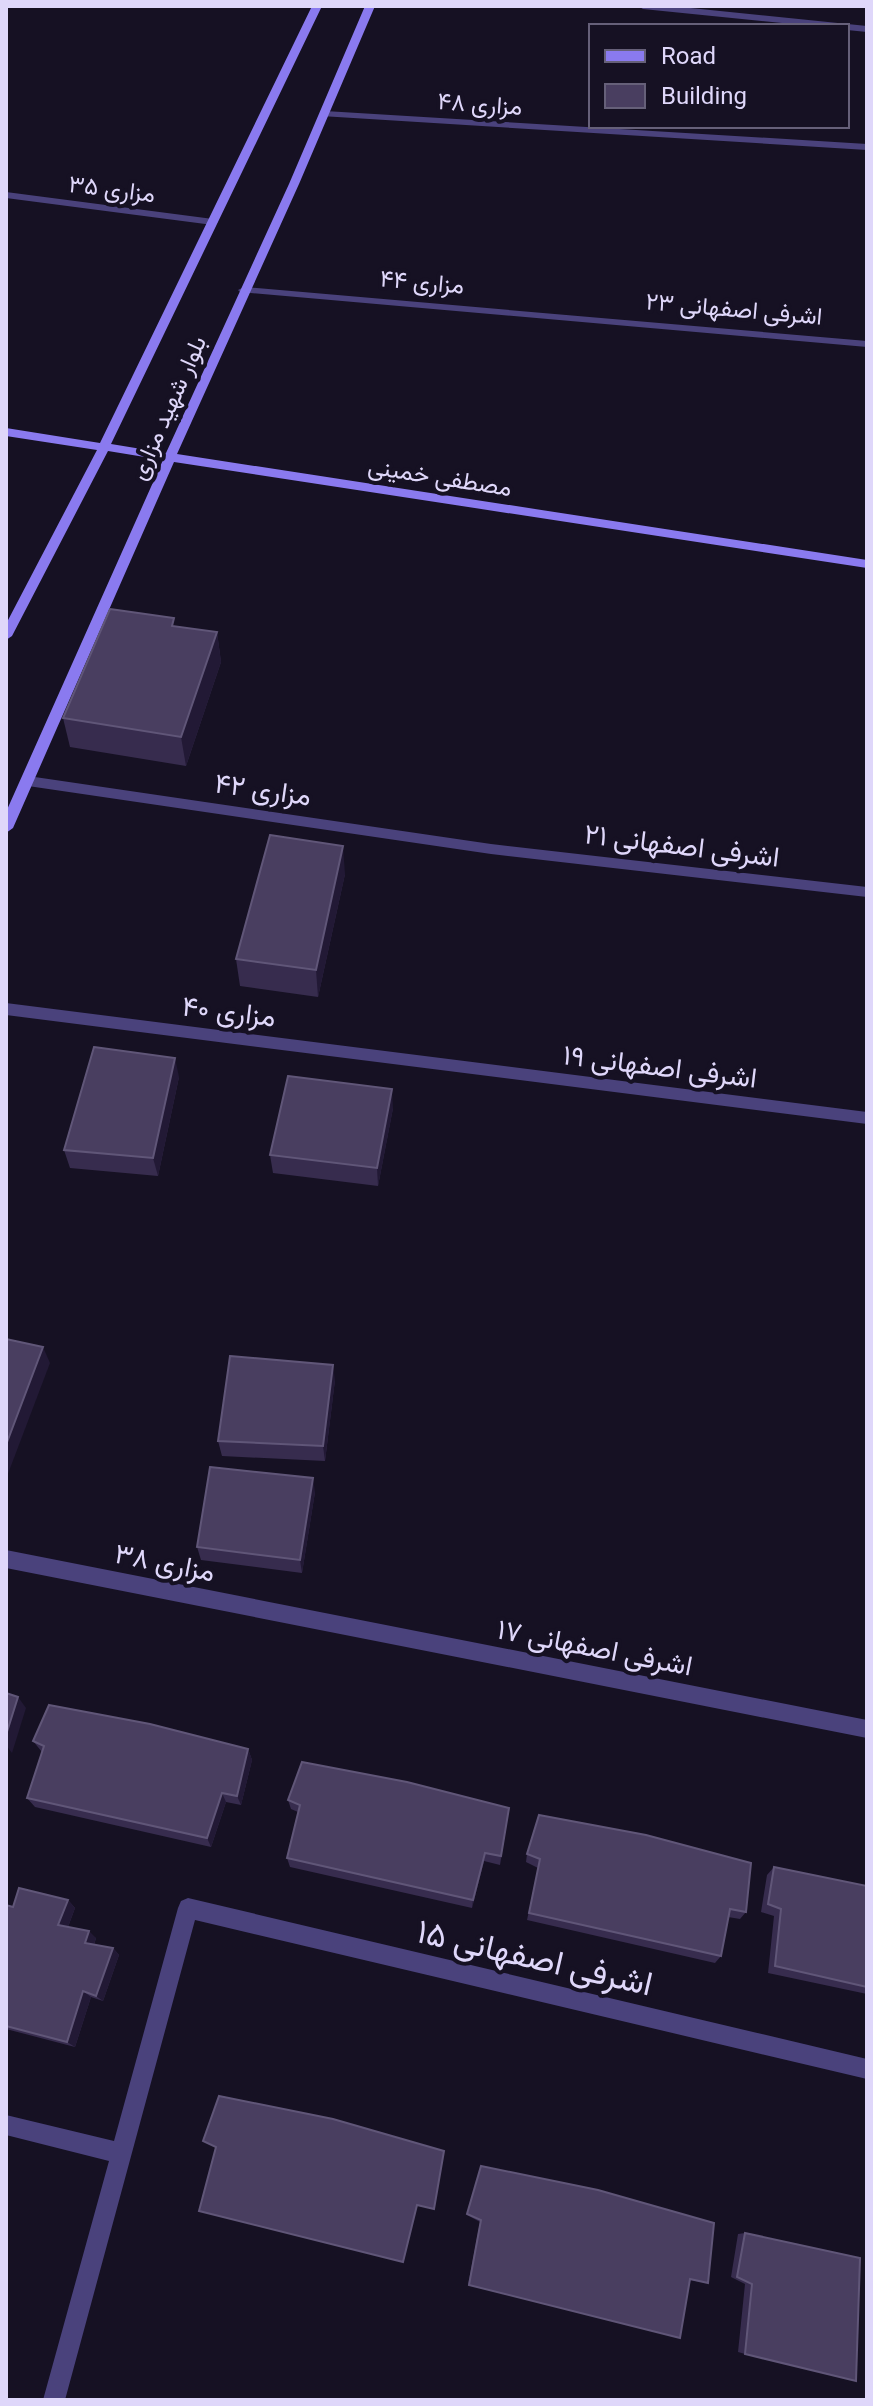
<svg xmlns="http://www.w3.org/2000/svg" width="873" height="2406" viewBox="0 0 873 2406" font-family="Roboto,Vazirmatn,sans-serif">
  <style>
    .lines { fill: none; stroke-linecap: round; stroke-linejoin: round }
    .minor { fill: #4a427c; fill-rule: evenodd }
    .secondary { fill: #8a7aef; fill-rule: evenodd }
    .wall { fill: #372c4e }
    .shaded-wall { fill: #221935 }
    .building { fill: #493e60; stroke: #605678; stroke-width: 2 }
    .labels { text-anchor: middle; stroke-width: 8; stroke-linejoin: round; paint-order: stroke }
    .far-street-label { font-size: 24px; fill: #dfd7fa; stroke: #161123 }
    .street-label { font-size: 28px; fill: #dfd7fa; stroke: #161123 }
    .near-street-label { font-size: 34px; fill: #dfd7fa; stroke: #161123 }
  </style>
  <rect width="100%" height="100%" fill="#161123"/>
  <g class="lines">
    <g class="minor">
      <polygon points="638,6 671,6 867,26 867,32 847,30 847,26 812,26 643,9"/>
      <polygon points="325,111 867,144 867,150 321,116 320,114"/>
      <polygon points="6,192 213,219 218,222 213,225 6,198"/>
      <polygon points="244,287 867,341 867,347 240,292 238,290"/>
      <polygon points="28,776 491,844 867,887 867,897 491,854 28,786 21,781"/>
      <polygon points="6,1003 867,1112 867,1124 6,1015"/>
      <polygon points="6,1550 867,1720 867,1738 6,1568"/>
      <polygon points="188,1898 867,2059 867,2079 195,1920 65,2400 43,2400 109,2161 6,2135 6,2115 114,2141 178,1908 181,1901"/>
    </g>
    <polygon class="secondary" points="312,6 322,6 111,444 166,453 289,184 365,6 375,6 299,184 177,454 867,560 867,568 174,462 13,828 6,833 6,812 163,460 108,451 12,636 6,640 6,624 97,450 6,436 6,428 100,443"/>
  </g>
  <g class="wall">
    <polygon points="175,626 217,632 221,662 186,766 70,747 63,718"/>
    <polygon points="345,874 318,997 240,986 236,959"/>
    <polygon points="179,1077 158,1176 70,1168 64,1150"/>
    <polygon points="393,1108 378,1186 273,1173 270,1155"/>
    <polygon points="335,1380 325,1461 222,1456 218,1441"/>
    <polygon points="315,1492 302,1573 201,1560 197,1547"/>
    <polygon points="33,1741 248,1749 252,1760 241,1805 226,1802 211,1847 35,1807 27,1798 42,1752"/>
    <polygon points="288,1800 509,1808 500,1865 484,1861 472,1908 290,1867 287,1858 298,1812 291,1809"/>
    <polygon points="527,1854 746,1912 740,1919 728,1917 721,1956 715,1963 527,1920 538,1868 526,1862"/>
    <polygon points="774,1867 867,1886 867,1994 768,1973 774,1916 761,1912 767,1875"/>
    <polygon points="68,1900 75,1908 68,1927 96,1938 94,1945 113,1948 119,1955 103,2001 91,1997 75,2047 6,2029 6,1905 13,1907"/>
    <polygon points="481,2166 708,2283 690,2280 680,2338 468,2285 480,2222 467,2215"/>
    <polygon points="745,2233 860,2258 745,2354 738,2352 745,2284 731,2277 738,2234"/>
  </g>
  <g class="shaded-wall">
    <polygon points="217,632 221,662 186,766 181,737"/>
    <polygon points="343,846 345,874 318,997 316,970"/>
    <polygon points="175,1058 179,1077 158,1176 153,1158"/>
    <polygon points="392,1089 393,1108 378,1186 377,1168"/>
    <polygon points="43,1347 50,1363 6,1479 6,1445"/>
    <polygon points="333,1365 335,1380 325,1461 323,1446"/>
    <polygon points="313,1478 315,1492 302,1573 300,1560"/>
    <polygon points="18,1697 26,1708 12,1753 6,1745 6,1735"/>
    <polygon points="248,1749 252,1760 241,1805 237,1796"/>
    <polygon points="222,1793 226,1802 211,1847 207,1838"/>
    <polygon points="485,1853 484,1861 472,1908 473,1900"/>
    <polygon points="68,1900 75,1908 66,1932 58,1925"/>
    <polygon points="89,1931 96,1938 92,1950 85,1943"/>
    <polygon points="113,1948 119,1955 103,2001 96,1996"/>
    <polygon points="83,1991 91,1997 75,2047 67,2042"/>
  </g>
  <g class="building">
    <polygon points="110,609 174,618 172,626 217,632 181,737 63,718"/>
    <polygon points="270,835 343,846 316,970 236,959"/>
    <polygon points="94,1047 175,1058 153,1158 64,1150"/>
    <polygon points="288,1076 392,1089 377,1168 270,1155"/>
    <polygon points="6,1339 43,1347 6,1445"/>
    <polygon points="230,1356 333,1365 323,1446 218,1441"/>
    <polygon points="210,1467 313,1478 300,1560 197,1547"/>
    <polygon points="6,1693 18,1697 6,1735"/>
    <polygon points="49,1705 150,1724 248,1749 237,1796 222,1793 207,1838 27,1798 44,1746 33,1741"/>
    <polygon points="302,1762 407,1782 509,1808 501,1856 485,1853 473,1900 287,1858 300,1805 288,1800"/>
    <polygon points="539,1815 646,1835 751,1863 746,1912 730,1909 721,1956 529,1913 540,1859 527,1854"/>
    <polygon points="774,1867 867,1886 867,1987 775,1966 781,1909 768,1904"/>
    <polygon points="19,1888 68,1900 58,1925 89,1931 85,1943 113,1948 96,1996 83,1991 67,2042 6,2026 6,1905 13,1907"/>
    <polygon points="219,2096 333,2119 444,2151 434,2209 417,2205 403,2262 199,2211 216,2147 203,2141"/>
    <polygon points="481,2166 598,2190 714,2223 708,2283 690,2279 680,2338 469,2285 481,2220 467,2214"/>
    <polygon points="745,2233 860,2258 856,2381 745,2354 752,2284 737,2277"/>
  </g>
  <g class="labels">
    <g class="far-street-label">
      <text transform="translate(480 104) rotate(4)" y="8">مزاری ۴۸</text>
      <text transform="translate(112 189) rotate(7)" y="8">مزاری ۳۵</text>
      <text transform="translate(422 282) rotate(5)" y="8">مزاری ۴۴</text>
      <text transform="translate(734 309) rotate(5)" y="8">اشرفی اصفهانی ۲۳</text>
      <text transform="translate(168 408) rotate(-66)" y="8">بلوار شهید مزاری</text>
      <text transform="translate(440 477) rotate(9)" y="8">مصطفی خمینی</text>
    </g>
    <g class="street-label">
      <text transform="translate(263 789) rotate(8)" y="10">مزاری ۴۲</text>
      <text transform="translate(682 845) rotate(7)" y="10">اشرفی اصفهانی ۲۱</text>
      <text transform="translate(229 1011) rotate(7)" y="10">مزاری ۴۰</text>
      <text transform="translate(660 1066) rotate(7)" y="10">اشرفی اصفهانی ۱۹</text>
      <text transform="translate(165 1562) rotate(11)" y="10">مزاری ۳۸</text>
      <text transform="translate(595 1647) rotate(11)" y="10">اشرفی اصفهانی ۱۷</text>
    </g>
    <g class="near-street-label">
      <text transform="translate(535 1957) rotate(13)" y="12">اشرفی اصفهانی ۱۵</text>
    </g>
  </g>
  <rect width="873" height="2406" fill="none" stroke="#dfd7fa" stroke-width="16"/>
  <rect x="589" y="24" width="260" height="104" fill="#161123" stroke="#666079" stroke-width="2"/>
  <rect x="605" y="50" width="40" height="12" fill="#8a7aef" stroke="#666079" stroke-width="2"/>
  <text x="661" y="64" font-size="24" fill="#dfd7fa">Road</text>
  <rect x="605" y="84" width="40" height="24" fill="#493e60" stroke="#666079" stroke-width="2"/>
  <text x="661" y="104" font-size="24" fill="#dfd7fa">Building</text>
</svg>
